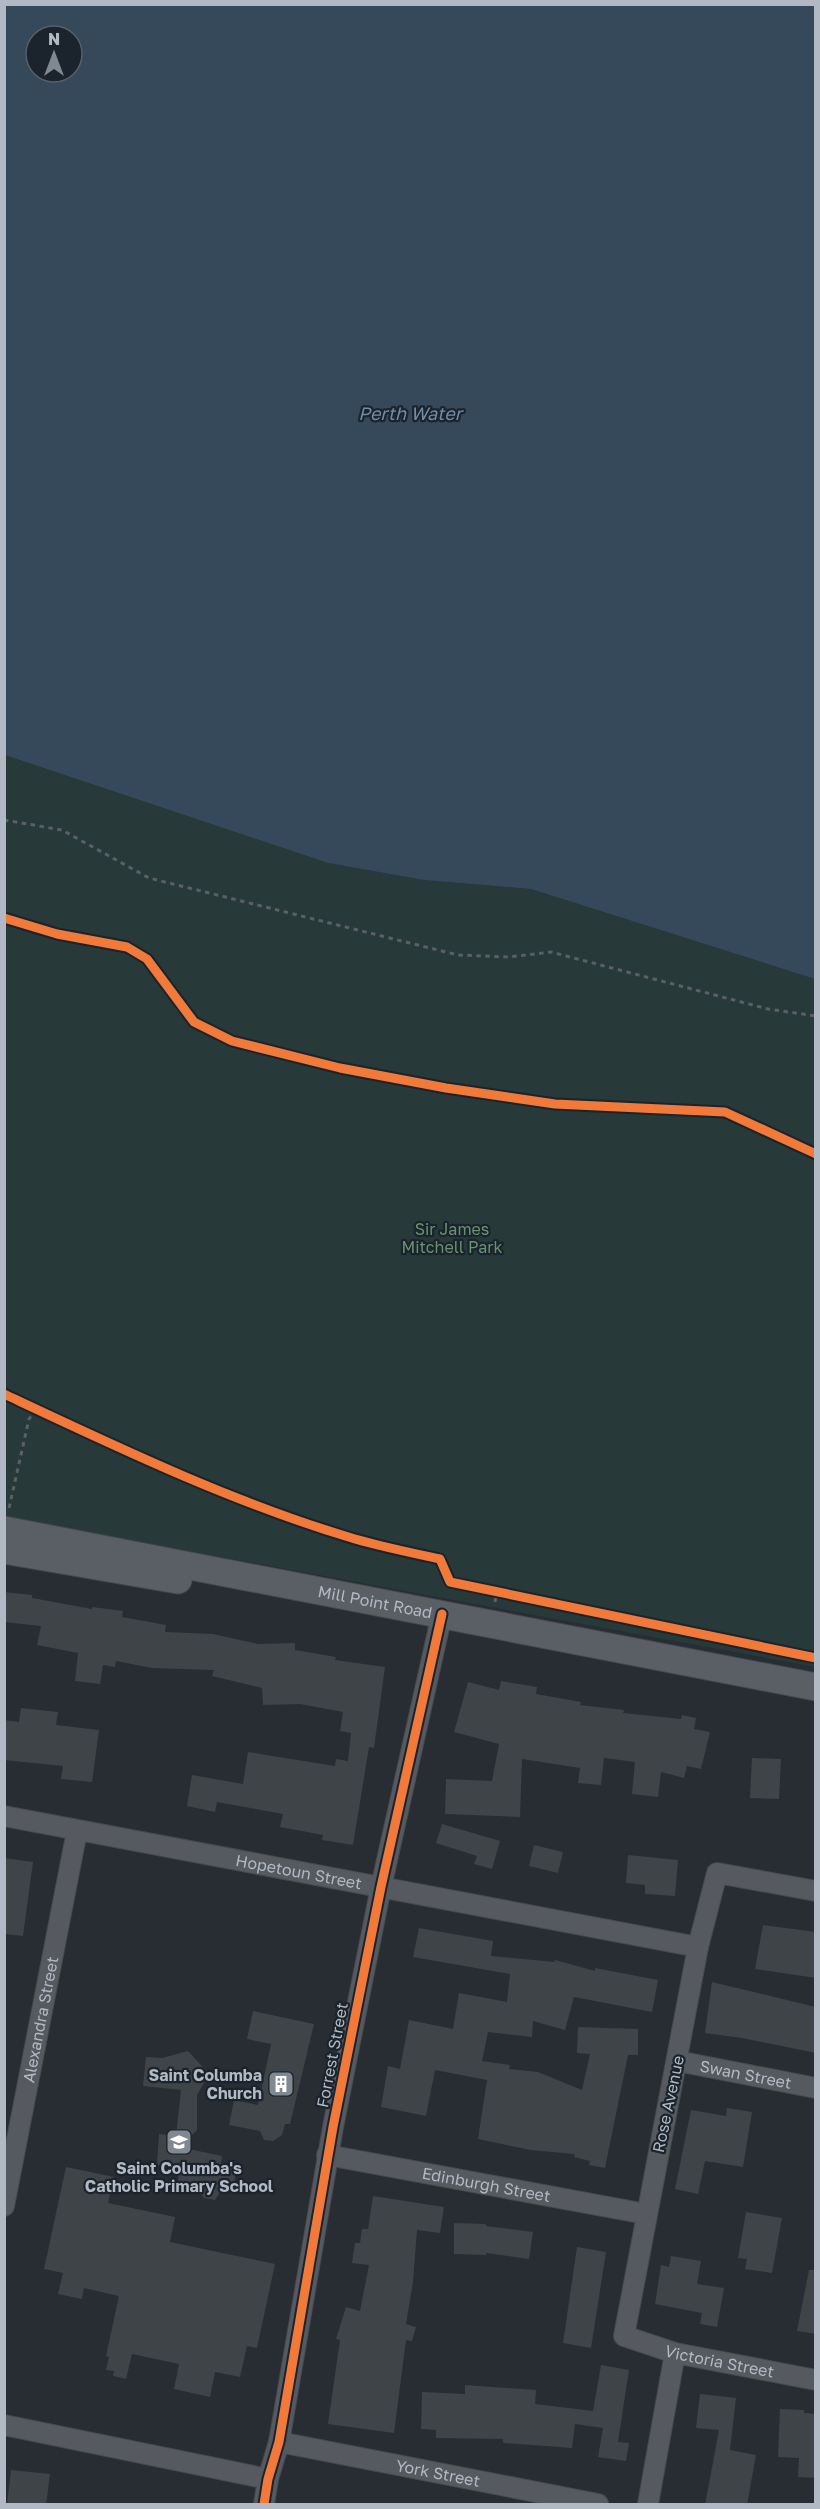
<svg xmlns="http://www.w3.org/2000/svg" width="820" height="2509" viewBox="0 0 820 2509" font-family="'Golos Text',sans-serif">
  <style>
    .green { fill: #273939 }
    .water { fill: #36495b; fill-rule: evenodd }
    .building { fill: #3f4448 }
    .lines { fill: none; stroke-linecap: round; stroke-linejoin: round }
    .minor-casing { stroke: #44494d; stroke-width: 22 }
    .secondary-casing { stroke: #44494d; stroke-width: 29 }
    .path { stroke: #5a6065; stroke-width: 3; stroke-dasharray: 4.5 4.5; stroke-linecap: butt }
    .minor { stroke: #565a60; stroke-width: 20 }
    .secondary { stroke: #5a5f66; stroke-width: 27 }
    .cycleway-casing { stroke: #1b232c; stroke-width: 13 }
    .cycleway { stroke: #f17a3a; stroke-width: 9 }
    .labels { text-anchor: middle; stroke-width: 4.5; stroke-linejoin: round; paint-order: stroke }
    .park-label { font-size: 16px; fill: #69936e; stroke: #1b232c }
    .street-label { font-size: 16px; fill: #b0b9c4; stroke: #1b232c }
    .poi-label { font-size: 16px; font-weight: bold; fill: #b0b9c4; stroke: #1b232c; text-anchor: end }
    .water-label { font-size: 18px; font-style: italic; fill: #718da6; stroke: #1b232c }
  </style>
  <rect width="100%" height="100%" fill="#272d32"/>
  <polygon class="green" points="5,755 328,863 424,880 531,889 815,979 815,1667 5,1517"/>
  <path class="water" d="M5 4 815 5V979L531 889 424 880 328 863 5 755ZM36 36H72V72H36Z"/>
  <g class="building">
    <polygon points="4,1592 32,1595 32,1598 92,1609 92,1607 123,1611 122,1617 166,1625 165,1632 213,1634 258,1644 295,1643 295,1650 336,1657 335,1660 385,1667 374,1748 369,1747 353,1845 322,1840 323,1835 280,1827 283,1814 217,1802 215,1812 187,1806 192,1775 243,1784 248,1752 335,1766 336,1759 348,1761 351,1733 340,1731 343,1712 300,1704 263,1705 262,1688 212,1676 214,1670 152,1668 116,1661 115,1667 103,1665 100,1684 75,1681 78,1653 37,1645 41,1626 4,1622"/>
    <polygon points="501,1681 537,1687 536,1694 581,1702 580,1705 624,1710 623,1713 681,1719 682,1715 696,1718 694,1729 710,1732 701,1769 687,1766 684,1778 661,1772 658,1797 632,1794 635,1762 604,1758 601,1785 578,1783 580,1768 522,1759 520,1817 445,1814 446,1779 492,1781 499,1744 454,1732 468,1682 499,1690"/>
    <polygon points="21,1708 58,1712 56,1725 99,1730 92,1782 61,1779 63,1766 4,1760 4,1720 19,1722"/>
    <polygon points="752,1758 781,1759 779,1799 750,1798"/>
    <polygon points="442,1824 500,1841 492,1869 474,1864 477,1856 436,1843"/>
    <polygon points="534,1845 563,1852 558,1873 529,1866"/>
    <polygon points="628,1855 678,1860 675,1896 645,1894 645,1885 626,1883"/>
    <polygon points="4,1858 33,1862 23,1936 4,1934"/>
    <polygon points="763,1925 816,1932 816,1978 755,1969"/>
    <polygon points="419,1928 493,1941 491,1956 554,1962 555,1960 595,1971 595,1968 658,1980 652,2012 574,1997 565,2030 533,2021 532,2037 488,2032 482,2061 510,2065 509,2069 538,2072 582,2090 590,2054 577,2053 578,2027 638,2029 638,2055 628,2055 605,2168 589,2165 590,2161 574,2157 575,2154 530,2150 478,2139 487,2080 435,2070 426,2116 381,2107 388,2066 400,2069 409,2020 453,2029 459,1993 507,2002 510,1974 413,1957"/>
    <polygon points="712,1982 816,2007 816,2053 742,2038 705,2033"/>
    <polygon points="253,2011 314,2024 290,2124 285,2124 282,2135 273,2141 264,2140 260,2131 229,2125 234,2100 258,2105 271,2044 247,2039"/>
    <polygon points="188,2051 209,2074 197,2095 197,2130 179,2147 222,2156 221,2163 237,2167 234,2183 226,2183 215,2200 204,2198 194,2183 178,2181 179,2173 157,2165 159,2134 176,2136 181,2090 143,2086 146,2057 162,2058"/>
    <polygon points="727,2108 752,2112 743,2167 705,2161 698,2194 675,2189 691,2110 726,2116"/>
    <polygon points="66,2167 114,2177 108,2203 175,2217 170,2242 275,2264 257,2348 247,2346 240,2377 215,2372 210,2397 174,2389 179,2364 132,2354 126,2379 113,2376 114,2371 106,2370 109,2357 106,2356 119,2296 84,2288 82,2299 58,2294 63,2273 44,2269"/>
    <polygon points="373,2196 444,2207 440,2233 417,2230 413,2282 406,2324 416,2327 412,2341 406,2340 394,2433 328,2424 340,2340 336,2339 346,2307 360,2311 369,2265 352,2263 355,2243 360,2243 362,2229 368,2229"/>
    <polygon points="746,2212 782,2218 772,2273 745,2269 747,2259 738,2258"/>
    <polygon points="454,2223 486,2224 486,2226 533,2232 529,2259 486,2253 486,2255 454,2254"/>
    <polygon points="577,2247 606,2252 591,2348 563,2343"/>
    <polygon points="671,2256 701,2261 697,2284 724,2288 717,2327 700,2324 702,2313 655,2304 661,2265 669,2267"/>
    <polygon points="809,2270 816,2270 816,2334 797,2331"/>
    <polygon points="601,2365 629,2370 618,2442 629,2443 626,2461 598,2457 603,2428 575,2424 572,2448 503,2443 503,2439 436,2438 436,2430 421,2429 422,2392 465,2394 465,2385 536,2390 535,2404 593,2411"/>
    <polygon points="700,2394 736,2398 730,2450 756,2455 747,2505 705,2505 719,2430 696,2428"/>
    <polygon points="780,2409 804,2410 804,2413 816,2414 816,2478 798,2477 799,2458 778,2457"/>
    <polygon points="11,2470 50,2474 46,2505 7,2505"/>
  </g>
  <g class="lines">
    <g class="minor-casing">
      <g id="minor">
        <path id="s1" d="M4 1816 698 1947"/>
        <path id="s2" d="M816 1891 717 1873 698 1947 624 2336 675 2353 816 2380"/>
        <path id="s3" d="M677 2061 816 2088"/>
        <path id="s4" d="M327 2155 646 2214"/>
        <path id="s5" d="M4 2206 77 1831"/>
        <polyline points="4,2425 268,2479"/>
        <path id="s6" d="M279 2442 598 2504"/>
        <polyline points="264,2504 268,2479 279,2442 333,2127 381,1887 442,1614"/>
        <polyline points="648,2504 675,2353"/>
      </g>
    </g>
    <g class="secondary-casing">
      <g id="secondary">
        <path id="s7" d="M4 1530 816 1687"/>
        <polyline points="4,1550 178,1580"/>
      </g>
    </g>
    <g class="path">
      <polyline points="4,820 62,830 149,878 458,955 508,957 551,952 768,1009 816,1016"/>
      <polyline points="9,1508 29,1419 36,1409"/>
      <polyline points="495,1602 497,1590"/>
    </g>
    <use href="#minor" class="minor"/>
    <use href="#secondary" class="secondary"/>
    <g class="cycleway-casing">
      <g id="cycleway">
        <polyline points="4,918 57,934 127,947 147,959 194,1022 232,1041 340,1068 446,1088 555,1104 725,1112 816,1154"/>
        <path d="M4 1394C119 1448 234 1503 355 1539 383 1547 412 1553 440 1559L450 1582 816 1658"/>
        <polyline points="264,2504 268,2479 279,2442 333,2127 381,1887 442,1614"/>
      </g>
    </g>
    <use href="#cycleway" class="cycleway"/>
  </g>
  <defs>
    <g id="building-square" transform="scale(1.35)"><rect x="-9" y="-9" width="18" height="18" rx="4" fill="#808891" stroke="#1b232c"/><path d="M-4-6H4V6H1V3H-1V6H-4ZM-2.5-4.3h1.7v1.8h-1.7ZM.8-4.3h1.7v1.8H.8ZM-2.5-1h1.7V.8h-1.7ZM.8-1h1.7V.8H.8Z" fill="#fff"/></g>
    <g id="school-square" transform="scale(1.35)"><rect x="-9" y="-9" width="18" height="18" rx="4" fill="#808891" stroke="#1b232c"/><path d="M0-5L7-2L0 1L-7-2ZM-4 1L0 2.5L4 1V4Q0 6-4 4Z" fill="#fff"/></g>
  </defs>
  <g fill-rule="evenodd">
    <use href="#building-square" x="281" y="2084"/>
    <use href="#school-square" x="179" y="2142"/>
  </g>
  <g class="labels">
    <g class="park-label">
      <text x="452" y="1235">Sir James<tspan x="452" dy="18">Mitchell Park</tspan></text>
    </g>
    <g class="street-label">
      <text dy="6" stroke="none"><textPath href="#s7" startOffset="378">Mill Point Road</textPath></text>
      <text dy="6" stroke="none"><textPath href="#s1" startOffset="300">Hopetoun Street</textPath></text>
      <text dy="6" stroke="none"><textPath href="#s5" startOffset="190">Alexandra Street</textPath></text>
      <text transform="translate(332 2055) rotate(-79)" y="6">Forrest Street</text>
      <text dy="6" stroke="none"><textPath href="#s3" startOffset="70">Swan Street</textPath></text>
      <text transform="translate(668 2104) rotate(-78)" y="6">Rose Avenue</text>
      <text dy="6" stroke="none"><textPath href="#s4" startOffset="162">Edinburgh Street</textPath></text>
      <text dy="6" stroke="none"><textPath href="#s2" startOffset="672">Victoria Street</textPath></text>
      <text dy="6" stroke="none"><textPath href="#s6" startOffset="162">York Street</textPath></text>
    </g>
    <g class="poi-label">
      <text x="262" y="2081">Saint Columba<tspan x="262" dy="18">Church</tspan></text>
      <text x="179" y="2174" text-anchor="middle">Saint Columba's<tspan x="179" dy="18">Catholic Primary School</tspan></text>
    </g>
    <g class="water-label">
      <text x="410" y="420">Perth Water</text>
    </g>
  </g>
  <rect width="820" height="2509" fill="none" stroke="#b0b9c4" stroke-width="12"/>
  <g transform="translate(54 54)"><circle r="28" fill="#1b232c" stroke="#575f69" stroke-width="1.5"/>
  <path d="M0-4.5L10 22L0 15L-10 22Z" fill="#808891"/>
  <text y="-9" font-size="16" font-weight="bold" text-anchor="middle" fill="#b0b9c4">N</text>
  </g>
</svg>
